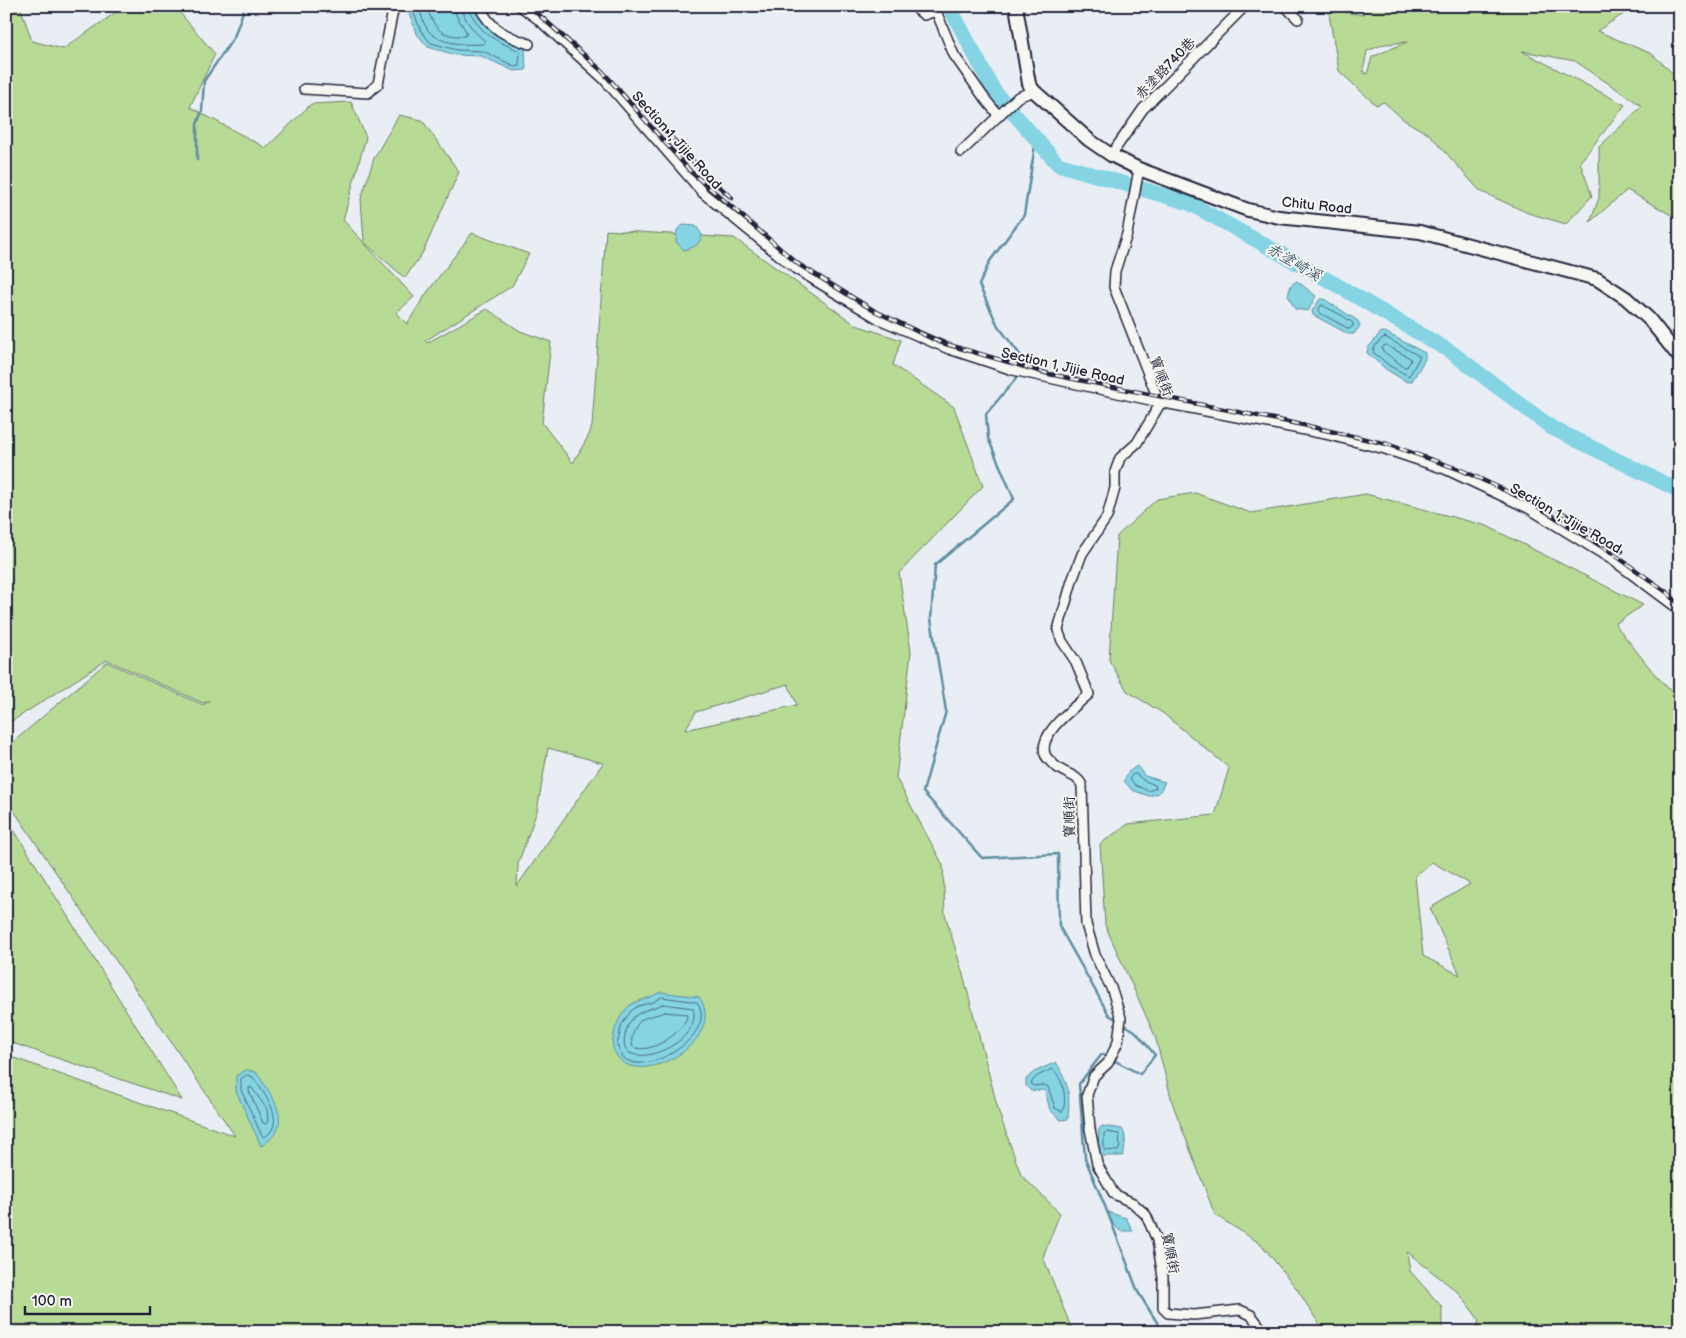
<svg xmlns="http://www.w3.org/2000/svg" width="1686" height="1338" viewBox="0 0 1686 1338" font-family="'Balsamiq Sans','LXGW WenKai TC',sans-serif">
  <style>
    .green { fill: #b7da95; stroke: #6c7e68; fill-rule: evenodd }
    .water { fill: #85d4e3; stroke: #5d8da0 }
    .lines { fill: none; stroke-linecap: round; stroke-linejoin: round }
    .shore { stroke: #4a697e; stroke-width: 1 }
    .stream { stroke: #5d8da0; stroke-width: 2.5 }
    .river { stroke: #85d4e3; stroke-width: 15 }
    .street-casing { stroke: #22223b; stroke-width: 12 }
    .secondary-casing { stroke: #22223b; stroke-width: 16 }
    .street { stroke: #f6f6f2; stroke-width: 9 }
    .secondary { stroke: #f6f6f2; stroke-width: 12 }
    .rail-casing { stroke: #22223b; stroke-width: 4.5 }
    .rail { stroke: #f6f6f2; stroke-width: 2.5; stroke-dasharray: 8; stroke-linecap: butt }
    .labels { text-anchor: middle; stroke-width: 4; stroke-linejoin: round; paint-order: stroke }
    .street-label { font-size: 14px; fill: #22223b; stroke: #f6f6f2 }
    .water-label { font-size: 15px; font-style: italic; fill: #40576d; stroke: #f6f6f2 }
  </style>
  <rect width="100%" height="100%" fill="#e9eef4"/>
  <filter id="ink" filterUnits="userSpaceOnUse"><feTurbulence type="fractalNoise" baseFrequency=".02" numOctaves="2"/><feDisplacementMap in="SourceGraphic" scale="10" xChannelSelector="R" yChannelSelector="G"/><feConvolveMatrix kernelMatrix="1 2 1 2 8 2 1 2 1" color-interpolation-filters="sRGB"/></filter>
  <g filter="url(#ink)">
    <g class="green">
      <path d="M6 6H20L32 41 63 49 125 6H174L215 54 190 107 266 148 311 104 351 102 366 137 343 220 414 297 396 313 407 324 426 294 472 233 529 254 512 286 425 341 427 343 487 309 520 331 551 342 542 423 573 463 589 435 592 426 606 230 734 238 856 325 901 340 893 365 954 407 983 486 899 573 911 652 896 778 943 865 945 914 964 978 999 1113 1021 1175 1060 1213 1043 1257 1073 1332H6V1055L235 1136 6 799V748L107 662 203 705 209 701 203 703 107 660 6 725ZM788 684 797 705 685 730 696 712ZM548 748 603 763 517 886 518 864 537 811Z"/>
      <path d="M1365 6H1636L1597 31 1652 54 1680 80V220L1627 190 1590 222 1599 198V147L1642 106 1575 61 1522 51 1625 105 1580 162 1592 196 1566 224 1528 213 1480 191 1430 135 1404 120 1384 102 1376 105 1339 71 1328 9 1362 15ZM1407 42 1372 57 1367 74 1363 72 1367 51 1385 44Z"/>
      <polygon points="399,115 422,120 459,172 423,252 405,278 364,242 361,199 374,158"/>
      <path d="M1195 493 1251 513 1366 494 1487 526 1643 605 1615 624 1653 672 1680 701V1332H1475L1479 1320 1459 1293 1407 1252 1410 1271 1442 1307V1332H1324L1297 1289 1261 1244 1215 1215 1173 1105 1155 1036 1105 925 1100 844 1128 824 1215 815 1229 768 1164 714 1127 691 1109 660 1117 536 1157 499ZM1432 862 1470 884 1430 908 1460 975 1423 956 1415 876Z"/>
      <polygon points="6,817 182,1100 6,1041"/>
    </g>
    <g class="water">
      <path d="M406 6H473C489 34 496 36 525 48L526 70 514 71 481 56 456 55 428 47 417 34Z"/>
      <path d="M683 225 696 226 702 235C699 246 694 247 684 250L676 242 677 230Z"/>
      <polygon points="1297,281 1316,296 1308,311 1295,309 1288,295 1291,285"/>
      <polygon points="1320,299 1324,299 1358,321 1360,326 1354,334 1348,334 1313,315 1312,311"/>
      <polygon points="1381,332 1385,332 1425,353 1425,359 1412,381 1407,382 1387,370 1367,353 1368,348"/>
      <polygon points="1137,766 1145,776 1165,782 1159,793 1149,796 1132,790 1124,781 1128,772"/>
      <path d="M660 992 699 997C730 1041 635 1092 616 1054 613 1049 612 1046 613 1040 614 1028 620 1015 629 1006 638 999 650 999 660 992Z"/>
      <path d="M1056 1062C1069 1083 1070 1094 1068 1119L1061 1120 1050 1110 1045 1090 1031 1091 1026 1086V1079L1034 1072Z"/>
      <path d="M246 1070 256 1072C272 1097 297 1124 261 1146L236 1091V1076Z"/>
      <path d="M1102 1126 1122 1129C1127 1136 1125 1147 1123 1156H1102L1098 1151 1099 1129Z"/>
      <polygon points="1107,1212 1126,1218 1133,1231 1120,1231 1113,1224"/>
    </g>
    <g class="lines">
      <g class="shore">
        <path d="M411 6 421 31 431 43 457 50 483 51 514 66 519 65 520 51C502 43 486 38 475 20 472 16 469 12 469 6"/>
        <path d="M418 6C421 13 423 23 427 29 439 45 466 45 484 44L485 41C475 33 463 20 462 6"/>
        <path d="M426 6C434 28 440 37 465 36L467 33 456 15 455 6"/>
        <polygon points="1322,305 1343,316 1353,323 1353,326 1349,329 1320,313 1319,310"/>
        <path d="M1385 337 1419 356V358L1409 376 1390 366 1373 352C1373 347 1380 339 1385 337Z"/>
        <polygon points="1386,345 1410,358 1411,360 1407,367 1404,367 1383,351 1382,348"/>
        <polygon points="1136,774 1143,780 1155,785 1156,788 1148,791 1135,785 1130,779 1132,775"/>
        <path d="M662 997 697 1002C720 1035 642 1081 622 1056 620 1053 619 1048 617 1045L622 1024 631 1011 638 1006 653 1002Z"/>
        <path d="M663 1004 693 1008C705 1046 615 1077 625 1036 626 1028 631 1018 638 1014 645 1009 655 1008 663 1004Z"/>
        <path d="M665 1012 686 1014 687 1017C682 1033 651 1055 633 1047 629 1039 635 1026 641 1020 647 1016 658 1015 665 1012Z"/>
        <path d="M1052 1069C1063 1076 1068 1101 1062 1112L1055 1108 1048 1087 1044 1085 1033 1086 1031 1084C1034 1075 1045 1073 1052 1069Z"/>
        <path d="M247 1075 253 1077C263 1093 288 1121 265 1137L262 1136 241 1090V1079Z"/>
        <polygon points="252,1088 267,1109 268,1121 266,1124 263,1123 249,1091 249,1088"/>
        <polygon points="1107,1132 1119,1134 1120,1147 1118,1151 1104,1150 1104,1134"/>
      </g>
      <g class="stream">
        <polyline points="197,160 197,124 202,111 204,81 234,37 245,6"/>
        <polyline points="1024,370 1028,365 998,326 979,285 990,261 1024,215 1036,139"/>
        <polyline points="1020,374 986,414 988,438 1014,499 935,565 931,619 946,711 923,792 982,858 1058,854 1059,926 1109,1015 1119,1021"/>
        <polyline points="1123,1024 1135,1031 1155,1055 1140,1074 1102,1054 1079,1084 1085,1158 1109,1216 1138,1292 1163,1332"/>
      </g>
      <polyline class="river" points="949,6 994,91 1058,164 1189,203 1335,284 1451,352 1552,428 1680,491"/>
      <g class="street-casing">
        <g id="street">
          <path d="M479 6C491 30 506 36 529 44"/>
          <polyline points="520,6 539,20 604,79 703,193 796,269 879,319 949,349 1013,370 1159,402 1325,434 1385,449 1445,469 1528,508 1614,561 1680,610"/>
          <polyline points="913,6 924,15 936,11 954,55 985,99 999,116"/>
          <polyline points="1285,6 1298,19"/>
          <polyline points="304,89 368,93 378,84 394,6"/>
          <polyline points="961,152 1018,97 1034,91"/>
          <polyline points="1111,155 1143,109 1245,6"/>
          <path d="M1139 169 1127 234 1115 271 1114 287 1160 404 1137 443 1120 458 1115 472V488L1107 517 1082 554 1072 581 1058 630 1062 641 1076 662 1089 694C1075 707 1038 733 1045 754 1046 758 1054 765 1058 768 1067 775 1076 774 1082 785L1086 924 1095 955 1112 990 1121 1018 1118 1042 1108 1063 1094 1076 1087 1095 1090 1129 1097 1164 1114 1194 1133 1203 1146 1215 1157 1240 1163 1277V1308L1168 1313 1194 1315 1240 1310 1251 1315 1264 1332"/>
        </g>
      </g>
      <g class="secondary-casing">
        <polyline id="secondary" points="1016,6 1029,84 1034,91 1089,140 1111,155 1139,169 1248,210 1279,217 1420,232 1597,279 1626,298 1649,319 1680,358"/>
      </g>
      <use href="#street" class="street"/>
      <use href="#secondary" class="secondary"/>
      <g class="rail-casing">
        <g id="rail">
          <polyline points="529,6 602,71 691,172 798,264 873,310 939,342 1049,374 1308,426 1387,444 1461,470 1536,505 1612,553 1668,593 1680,605"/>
          <polyline points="636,99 705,174 732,198"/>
          <polyline points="1559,511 1601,536 1622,551"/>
        </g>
      </g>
      <use href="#rail" class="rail"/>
    </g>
  </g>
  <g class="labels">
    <g class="street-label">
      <text transform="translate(1165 68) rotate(-46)" y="5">赤塗路740巷</text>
      <text transform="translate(677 140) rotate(48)" y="5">Section 1, Jijie Road</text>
      <text transform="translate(1317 205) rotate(6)" y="5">Chitu Road</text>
      <text transform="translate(1063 366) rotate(13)" y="5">Section 1, Jijie Road</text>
      <text transform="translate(1162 376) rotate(69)" y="5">寶順街</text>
      <text transform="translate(1566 518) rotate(30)" y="5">Section 1, Jijie Road</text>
      <text transform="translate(1069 817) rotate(-91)" y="5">寶順街</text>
      <text transform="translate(1171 1253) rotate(79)" y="5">寶順街</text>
    </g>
    <g class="water-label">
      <text transform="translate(1294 262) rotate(30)" y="5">赤塗崎溪</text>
    </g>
  </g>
  <rect width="1686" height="1338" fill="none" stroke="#f6f6f2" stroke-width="25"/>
  <rect x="12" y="12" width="1661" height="1313" fill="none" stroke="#22223b" stroke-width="2" filter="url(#ink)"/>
  <path d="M25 1306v8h125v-8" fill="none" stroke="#22223b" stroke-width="2.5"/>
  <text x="32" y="1306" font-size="15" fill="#22223b" stroke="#f6f6f2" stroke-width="4" paint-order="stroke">100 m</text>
</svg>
